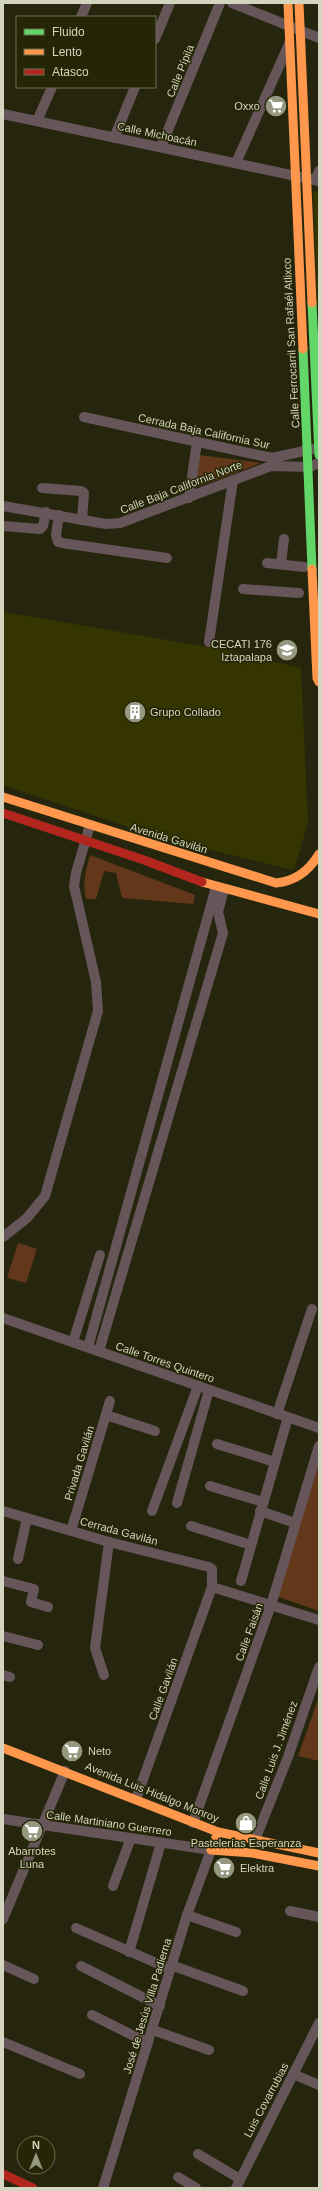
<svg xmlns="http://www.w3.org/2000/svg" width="322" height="2191" viewBox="0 0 322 2191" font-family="Arial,sans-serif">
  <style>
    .built { fill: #353502 }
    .green { fill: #63381a }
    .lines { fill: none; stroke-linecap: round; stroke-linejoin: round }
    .street { stroke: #66565a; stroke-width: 10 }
    .fast { stroke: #63d668; stroke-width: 9 }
    .slow { stroke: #ff974d; stroke-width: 9 }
    .jam { stroke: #b3261e; stroke-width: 9 }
    .labels { text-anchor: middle; stroke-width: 3; stroke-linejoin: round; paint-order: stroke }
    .street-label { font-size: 11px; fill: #d3d5be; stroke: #252606 }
    .poi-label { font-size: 11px; fill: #d3d5be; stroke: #252606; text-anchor: start }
  </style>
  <rect width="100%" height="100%" fill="#26260e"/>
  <g class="built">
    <polygon points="313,191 319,192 319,339"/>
    <polygon points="3,612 220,649 301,668 308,823 294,870 167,840 3,785"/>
  </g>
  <g class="green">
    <polygon points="199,455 261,463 195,488"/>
    <path d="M90 855 195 895 193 904 122 898 116 873 104 871 96 899H86C82 883 86 870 90 855Z"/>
    <polygon points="18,1243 37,1249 26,1283 7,1278"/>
    <polygon points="318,1465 319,1465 319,1611 273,1595"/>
    <polygon points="319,1697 319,1761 298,1756"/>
  </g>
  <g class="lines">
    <g class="street">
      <polyline points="232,3 319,38"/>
      <polyline points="81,17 87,3"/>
      <polyline points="155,39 170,3"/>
      <polyline points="3,114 319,181"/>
      <polyline points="37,121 52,87"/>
      <polyline points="114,138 135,87"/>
      <polyline points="161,147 220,3"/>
      <polyline points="236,163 289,44"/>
      <polyline points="315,180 319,171"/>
      <polyline points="84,417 272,458 313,449"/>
      <polyline points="42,488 81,491 84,493 82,520"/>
      <polyline points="189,498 197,442"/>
      <polyline points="3,506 106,524 120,523 271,466 309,467 319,463"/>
      <polyline points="59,515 56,535 58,542 62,543 167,558"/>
      <polyline points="3,526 40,529 43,526 46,512"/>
      <polyline points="267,563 304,567"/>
      <polyline points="281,564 284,539"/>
      <polyline points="243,589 299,593"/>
      <polyline points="209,642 233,480"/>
      <polyline points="3,1237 27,1218 45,1196 98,1011 96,982 74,886 76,873 90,825"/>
      <polyline points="3,1318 319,1428"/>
      <polyline points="73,1342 100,1255"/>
      <polyline points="88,1347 216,887"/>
      <polyline points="99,1351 223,933 218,912 224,889"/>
      <polyline points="277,1414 312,1309"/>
      <polyline points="106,1415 155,1431"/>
      <polyline points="217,1444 275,1462"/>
      <polyline points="210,1486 263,1502"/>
      <polyline points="177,1503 209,1390"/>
      <polyline points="3,1511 109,1542 209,1567 212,1569 212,1587 136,1799"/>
      <polyline points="152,1511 198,1386"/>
      <polyline points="260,1511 295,1523"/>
      <polyline points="191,1526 251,1545"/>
      <polyline points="71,1531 110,1401"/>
      <polyline points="18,1559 27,1518"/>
      <polyline points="3,1581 34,1589 31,1602 48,1607"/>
      <polyline points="241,1581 288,1417"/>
      <polyline points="212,1587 319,1620"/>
      <polyline points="3,1636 38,1645"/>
      <polyline points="3,1675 10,1677"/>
      <polyline points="104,1675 95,1648 109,1542"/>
      <polyline points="3,1819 211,1850 187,1915 103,2188"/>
      <polyline points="193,1823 271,1605 319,1446"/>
      <polyline points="255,1840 288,1757 319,1667"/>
      <polyline points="113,1886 131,1838"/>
      <polyline points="290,1911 319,1917"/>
      <polyline points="187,1915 236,1932"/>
      <polyline points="3,1919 65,1771"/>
      <polyline points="76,1928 170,1969"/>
      <polyline points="129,1952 161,1843"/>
      <polyline points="3,1965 34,1979"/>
      <polyline points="171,1965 243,1991"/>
      <polyline points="81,1966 160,2006"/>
      <polyline points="92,2015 148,2043"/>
      <polyline points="153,2030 209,2050"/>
      <polyline points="3,2042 80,2074"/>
      <polyline points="293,2074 319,2085"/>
      <polyline points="198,2154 240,2179"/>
      <polyline points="178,2177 196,2188"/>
      <polyline points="236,2188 319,2023"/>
    </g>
    <g class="fast">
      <polyline points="312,303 319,455"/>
      <polyline points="303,349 312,569"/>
    </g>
    <g class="slow">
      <polyline points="288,3 303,349"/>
      <polyline points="299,3 312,303"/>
      <polyline points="312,569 317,678 319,682"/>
      <path d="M3 797 276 883C296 881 309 871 319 854"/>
      <polyline points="202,882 319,914"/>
      <polyline points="3,1748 218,1832 319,1853"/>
      <polyline points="218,1832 211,1850 252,1853 319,1866"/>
    </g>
    <g class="jam">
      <polyline points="3,813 144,860 202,882"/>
      <polyline points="3,2174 33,2188"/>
    </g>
  </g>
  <defs>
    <g id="supermarket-disc" transform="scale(1.15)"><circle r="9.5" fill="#969880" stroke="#252606"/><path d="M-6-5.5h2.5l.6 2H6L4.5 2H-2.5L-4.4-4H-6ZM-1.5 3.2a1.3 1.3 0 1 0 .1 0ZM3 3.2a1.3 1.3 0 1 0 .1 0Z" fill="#fff"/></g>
    <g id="university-disc" transform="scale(1.15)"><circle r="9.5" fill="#969880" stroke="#252606"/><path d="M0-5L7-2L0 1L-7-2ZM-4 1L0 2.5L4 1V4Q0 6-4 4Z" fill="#fff"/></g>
    <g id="building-disc" transform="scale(1.15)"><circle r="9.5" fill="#969880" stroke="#252606"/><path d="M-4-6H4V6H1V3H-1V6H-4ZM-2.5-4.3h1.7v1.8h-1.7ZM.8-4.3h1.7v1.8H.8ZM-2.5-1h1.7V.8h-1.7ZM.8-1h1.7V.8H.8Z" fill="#fff"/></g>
    <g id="shop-disc" transform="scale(1.15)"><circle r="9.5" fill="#969880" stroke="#252606"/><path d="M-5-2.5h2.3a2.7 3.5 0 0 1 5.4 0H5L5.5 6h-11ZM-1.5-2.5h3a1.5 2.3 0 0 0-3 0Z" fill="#fff"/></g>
  </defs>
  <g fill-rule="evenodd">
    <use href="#supermarket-disc" x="276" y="106"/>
    <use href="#university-disc" x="287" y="650"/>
    <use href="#building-disc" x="135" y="712"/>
    <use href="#supermarket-disc" x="72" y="1751"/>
    <use href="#shop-disc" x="246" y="1823"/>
    <use href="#supermarket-disc" x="32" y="1831"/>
    <use href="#supermarket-disc" x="224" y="1868"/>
  </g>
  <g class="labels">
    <g class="street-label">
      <text transform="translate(180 71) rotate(-68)" y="4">Calle Pípila</text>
      <text transform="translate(157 134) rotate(12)" y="4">Calle Michoacán</text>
      <text transform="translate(291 343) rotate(-93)" y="4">Calle Ferrocarril San Rafaél Atlixco</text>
      <text transform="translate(204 431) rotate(12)" y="4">Cerrada Baja California Sur</text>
      <text transform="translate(181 487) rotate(-21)" y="4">Calle Baja California Norte</text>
      <text transform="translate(169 838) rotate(17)" y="4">Avenida Gavilán</text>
      <text transform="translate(165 1362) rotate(19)" y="4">Calle Torres Quintero</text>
      <text transform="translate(79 1463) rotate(-73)" y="4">Privada Gavilán</text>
      <text transform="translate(119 1531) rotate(15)" y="4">Cerrada Gavilán</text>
      <text transform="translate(249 1632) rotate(-70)" y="4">Calle Faisán</text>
      <text transform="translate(163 1689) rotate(-70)" y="4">Calle Gavilán</text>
      <text transform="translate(276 1750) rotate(-70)" y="4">Calle Luis J. Jiménez</text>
      <text transform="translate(152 1792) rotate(22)" y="4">Avenida Luis Hidalgo Monroy</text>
      <text transform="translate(109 1823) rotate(8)" y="4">Calle Martiniano Guerrero</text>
      <text transform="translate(147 2006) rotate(-73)" y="4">José de Jesús Villa Padierna</text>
      <text transform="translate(266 2100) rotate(-62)" y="4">Luis Covarrubias</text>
    </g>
    <g class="poi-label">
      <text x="260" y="110" text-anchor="end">Oxxo</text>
      <text x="272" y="648" text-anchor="end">CECATI 176<tspan x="272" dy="13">Iztapalapa</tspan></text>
      <text x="150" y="716">Grupo Collado</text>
      <text x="88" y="1755">Neto</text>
      <text x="246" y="1847" text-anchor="middle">Pastelerías Esperanza</text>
      <text x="32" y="1855" text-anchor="middle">Abarrotes<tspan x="32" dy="13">Luna</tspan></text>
      <text x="240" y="1872">Elektra</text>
    </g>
  </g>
  <rect width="322" height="2191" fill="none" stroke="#d3d5be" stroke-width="8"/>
  <rect x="16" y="16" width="140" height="72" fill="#252606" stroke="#6b6c50"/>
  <rect x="24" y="29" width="20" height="6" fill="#63d668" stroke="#6b6c50"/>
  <text x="52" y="36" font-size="12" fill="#d3d5be">Fluido</text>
  <rect x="24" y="49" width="20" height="6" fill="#ff974d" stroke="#6b6c50"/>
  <text x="52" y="56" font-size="12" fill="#d3d5be">Lento</text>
  <rect x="24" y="69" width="20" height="6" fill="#b3261e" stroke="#6b6c50"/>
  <text x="52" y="76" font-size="12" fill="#d3d5be">Atasco</text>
  <g transform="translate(36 2155)"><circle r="19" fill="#252606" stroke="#6b6c50"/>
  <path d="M0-3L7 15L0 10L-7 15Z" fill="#969880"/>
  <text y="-6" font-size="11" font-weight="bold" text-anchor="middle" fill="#d3d5be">N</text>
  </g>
</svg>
